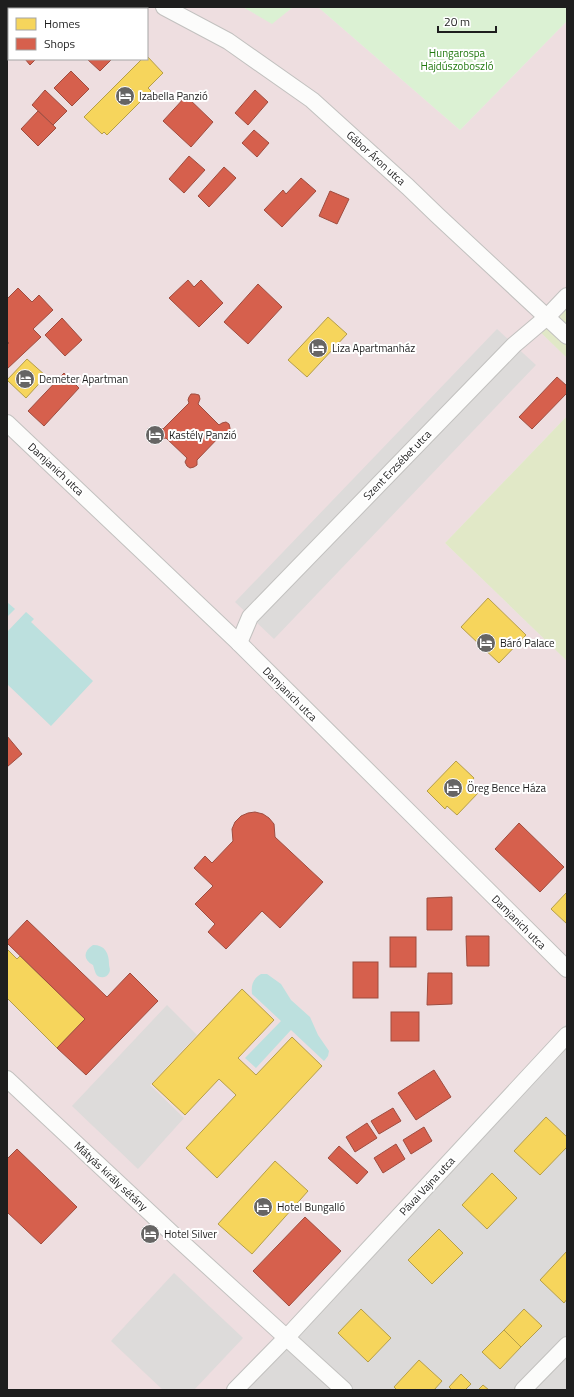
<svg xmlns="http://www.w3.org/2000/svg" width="574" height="1397" viewBox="0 0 574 1397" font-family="'Titillium Web',sans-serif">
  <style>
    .residential { fill: #dcdad9 }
    .commercial { fill: #eedee0; fill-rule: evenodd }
    .grass { fill: #e1e8c7 }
    .park { fill: #dbf1d3 }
    .parking { fill: #dddbda }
    .water { fill: #bce0de }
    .homes { fill: #f6d55c; stroke: #b59e49 }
    .shops { fill: #d6604d; stroke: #9f4c3f }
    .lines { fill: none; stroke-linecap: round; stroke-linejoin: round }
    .minor-casing { stroke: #c2c1bf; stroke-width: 18 }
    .minor { stroke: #fcfcfb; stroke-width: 16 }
    .labels { text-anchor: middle; stroke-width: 4; stroke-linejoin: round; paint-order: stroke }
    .park-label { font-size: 11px; fill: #21790f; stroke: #fff }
    .poi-label { font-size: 11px; fill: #1e1e1e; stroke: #fff; text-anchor: start }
    .street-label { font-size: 11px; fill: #1e1e1e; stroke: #fff }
  </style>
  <rect width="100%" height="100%" fill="#edeae7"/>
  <polygon class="residential" points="567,1023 567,1390 229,1390"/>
  <path class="commercial" d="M7 7H243L272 23 293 7H318L460 130 567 21V290L533 325 567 358V416L445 543 567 661V1023L229 1390H7ZM9 9H147V59H9Z"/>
  <g class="grass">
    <polygon points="567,290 567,358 533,325"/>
    <polygon points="567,416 567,661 445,543"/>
  </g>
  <g class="park">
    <polygon points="243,7 293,7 272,24"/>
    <polygon points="318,7 567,7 567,21 460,130"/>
  </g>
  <g class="parking">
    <polygon points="497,329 536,365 274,639 235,602"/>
    <polygon points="167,1005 197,1035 150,1085 184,1118 138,1169 72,1106"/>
    <polygon points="174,1273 243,1338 194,1390 163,1390 111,1341"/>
  </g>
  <g class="water">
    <polygon points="7,602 15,609 7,617"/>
    <polygon points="26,612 34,619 31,622 93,681 51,726 7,684 7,632"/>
    <path d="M93 945C105 945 109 953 109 964 109 967 111 970 109 973 107 978 99 979 96 974 95 972 94 968 93 965 83 960 83 951 93 945Z"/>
    <path d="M261 974H267L281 984 291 1000 310 1017 318 1035 329 1051 328 1056 324 1061 291 1030 256 1068 245 1058 281 1021 252 994C251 984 253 979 261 974Z"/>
  </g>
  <g class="homes">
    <polygon points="147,56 163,73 148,88 151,91 107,135 104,132 102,134 84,117 142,59 147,59"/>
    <polygon points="328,317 347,334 307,377 288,360"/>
    <polygon points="27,359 46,376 26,398 7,380"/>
    <polygon points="488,598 526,635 499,663 461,627"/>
    <polygon points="456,761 474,778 470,783 479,792 457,815 447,806 445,809 427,791"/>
    <polygon points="567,892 567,924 551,909"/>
    <polygon points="7,949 17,959 20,956 85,1019 57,1048 7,998"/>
    <polygon points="242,989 274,1020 238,1058 256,1075 292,1037 322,1066 217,1178 186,1148 236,1095 219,1079 185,1115 152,1084"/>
    <polygon points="546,1117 567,1137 567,1147 540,1175 514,1151"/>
    <polygon points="275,1161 308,1191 252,1254 218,1224"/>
    <polygon points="492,1173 517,1198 487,1229 462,1205"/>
    <polygon points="439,1229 463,1253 432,1284 408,1260"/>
    <polygon points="567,1251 567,1299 564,1303 540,1280"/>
    <polygon points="361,1309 391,1338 368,1362 338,1333"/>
    <polygon points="524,1309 542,1326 521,1347 504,1330"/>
    <polygon points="504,1330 521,1347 500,1369 482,1352"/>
    <polygon points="419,1360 442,1381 434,1390 397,1390 394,1387"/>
    <polygon points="461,1374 471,1384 465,1390 452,1390 449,1387"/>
    <polygon points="483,1385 489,1390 478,1390"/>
  </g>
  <g class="shops">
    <polygon points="13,7 28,7 30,9 11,9"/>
    <polygon points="25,59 36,59 30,65"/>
    <polygon points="87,59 112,59 100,71"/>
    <polygon points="71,71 89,89 72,106 54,88"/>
    <polygon points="45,90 67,111 53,125 32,105"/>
    <polygon points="255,90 268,102 248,125 235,113"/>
    <polygon points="186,96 213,122 191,147 163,121"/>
    <polygon points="38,111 56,128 38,146 21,129"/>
    <polygon points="254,130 269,143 257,157 242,143"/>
    <polygon points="189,156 205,170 184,193 169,179"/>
    <polygon points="224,167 236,178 209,207 198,196"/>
    <polygon points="301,178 316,191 282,227 264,210 283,190 286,194"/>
    <polygon points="330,191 349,199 337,224 319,216"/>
    <polygon points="188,280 194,287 201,280 223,303 199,327 169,298"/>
    <polygon points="258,284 282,307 248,344 224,322"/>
    <polygon points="18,288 32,302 39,295 53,310 33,329 41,337 7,369 7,345 9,343 7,341 7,299"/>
    <polygon points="62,318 82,340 65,356 45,335"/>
    <polygon points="64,373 79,388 44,426 28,411"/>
    <polygon points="557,377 567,386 567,393 532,429 519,417"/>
    <polygon points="191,394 195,394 199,395 200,399 198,404 219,425 222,423 226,422 229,424 230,428 230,431 227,434 222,434 197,460 197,465 194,467 190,468 187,466 185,462 187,458 166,438 160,440 157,438 155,435 156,431 159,428 163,429 189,403 188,400 189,397"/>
    <polygon points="7,736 22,754 7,767"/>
    <polygon points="255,812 263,814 269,818 274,824 275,837 323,882 280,928 262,911 226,949 208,932 215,924 195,904 213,886 194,868 205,856 212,863 233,841 232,829 235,822 241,816 248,813"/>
    <polygon points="519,823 564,867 540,892 495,849"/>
    <polygon points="452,897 452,930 427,930 427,898"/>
    <polygon points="27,920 107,997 130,973 158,1001 86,1075 57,1048 85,1019 7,943 7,941"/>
    <polygon points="466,936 489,936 489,966 467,966"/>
    <rect x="390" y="937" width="26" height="30"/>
    <rect x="353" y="962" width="25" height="36"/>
    <polygon points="428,973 452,973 452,1004 427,1005"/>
    <rect x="391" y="1012" width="28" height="29"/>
    <polygon points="434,1070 451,1097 416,1120 398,1093"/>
    <polygon points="393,1108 401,1121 379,1134 371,1121"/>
    <polygon points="367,1123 377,1138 355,1152 346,1137"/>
    <polygon points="424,1127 432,1141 411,1154 403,1140"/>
    <polygon points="396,1144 405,1159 383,1173 374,1158"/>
    <polygon points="339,1146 368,1172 357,1184 328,1158"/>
    <polygon points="17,1149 77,1207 41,1244 7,1212 7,1159"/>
    <polygon points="305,1217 341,1251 289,1306 253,1271"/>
  </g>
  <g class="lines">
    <g class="minor-casing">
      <g id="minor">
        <polyline points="164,7 228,41 312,100 408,187 437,215 567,336"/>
        <polyline points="7,423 239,643 567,969"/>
        <polyline points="239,643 250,617 514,345 547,317 567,296"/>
        <polyline points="7,1079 177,1238 344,1390"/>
        <polyline points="235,1390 287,1337 567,1035"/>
        <polyline points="523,1390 567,1345"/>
      </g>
    </g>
    <use href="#minor" class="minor"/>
  </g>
  <defs>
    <g id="hotel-disc" transform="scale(1)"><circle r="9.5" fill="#666564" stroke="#fff"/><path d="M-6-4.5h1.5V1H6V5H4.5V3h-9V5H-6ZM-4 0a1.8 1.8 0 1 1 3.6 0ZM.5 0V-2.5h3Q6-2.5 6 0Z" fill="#fff"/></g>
  </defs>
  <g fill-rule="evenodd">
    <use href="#hotel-disc" x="125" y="96"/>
    <use href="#hotel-disc" x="318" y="348"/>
    <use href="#hotel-disc" x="25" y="379"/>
    <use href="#hotel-disc" x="155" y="435"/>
    <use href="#hotel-disc" x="486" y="643"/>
    <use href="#hotel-disc" x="453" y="788"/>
    <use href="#hotel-disc" x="263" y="1207"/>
    <use href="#hotel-disc" x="150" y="1234"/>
  </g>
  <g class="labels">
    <g class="park-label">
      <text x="457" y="57">Hungarospa<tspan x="457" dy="13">Hajdúszoboszló</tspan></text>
    </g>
    <g class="poi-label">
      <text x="139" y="100">Izabella Panzió</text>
      <text x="332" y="352">Liza Apartmanház</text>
      <text x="39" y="383">Demeter Apartman</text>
      <text x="169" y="439">Kastély Panzió</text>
      <text x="500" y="647">Báró Palace</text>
      <text x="467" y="792">Öreg Bence Háza</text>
      <text x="277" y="1211">Hotel Bungalló</text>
      <text x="164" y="1238">Hotel Silver</text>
    </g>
    <g class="street-label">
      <text transform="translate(376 158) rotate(42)" y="4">Gábor Áron utca</text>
      <text transform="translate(397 465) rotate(-46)" y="4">Szent Erzsébet utca</text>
      <text transform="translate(56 469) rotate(43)" y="4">Damjanich utca</text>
      <text transform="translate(290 694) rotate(45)" y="4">Damjanich utca</text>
      <text transform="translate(519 922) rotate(45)" y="4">Damjanich utca</text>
      <text transform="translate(111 1176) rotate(43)" y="4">Mátyás király sétány</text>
      <text transform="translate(427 1186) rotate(-47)" y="4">Pávai Vajna utca</text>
    </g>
  </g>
  <rect width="574" height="1397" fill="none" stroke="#1e1e1e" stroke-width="16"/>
  <rect x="8" y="8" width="140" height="52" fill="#ffffff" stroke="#a5a5a5"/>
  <rect x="16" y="18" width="20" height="12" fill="#f6d55c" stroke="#a5a5a5"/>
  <text x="44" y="28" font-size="12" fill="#1e1e1e">Homes</text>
  <rect x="16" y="38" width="20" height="12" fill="#d6604d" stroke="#a5a5a5"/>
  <text x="44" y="48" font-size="12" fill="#1e1e1e">Shops</text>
  <path d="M438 26v6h58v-6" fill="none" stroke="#1e1e1e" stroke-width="2"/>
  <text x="444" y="26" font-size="12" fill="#1e1e1e" stroke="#ffffff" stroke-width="3" paint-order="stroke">20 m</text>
</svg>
